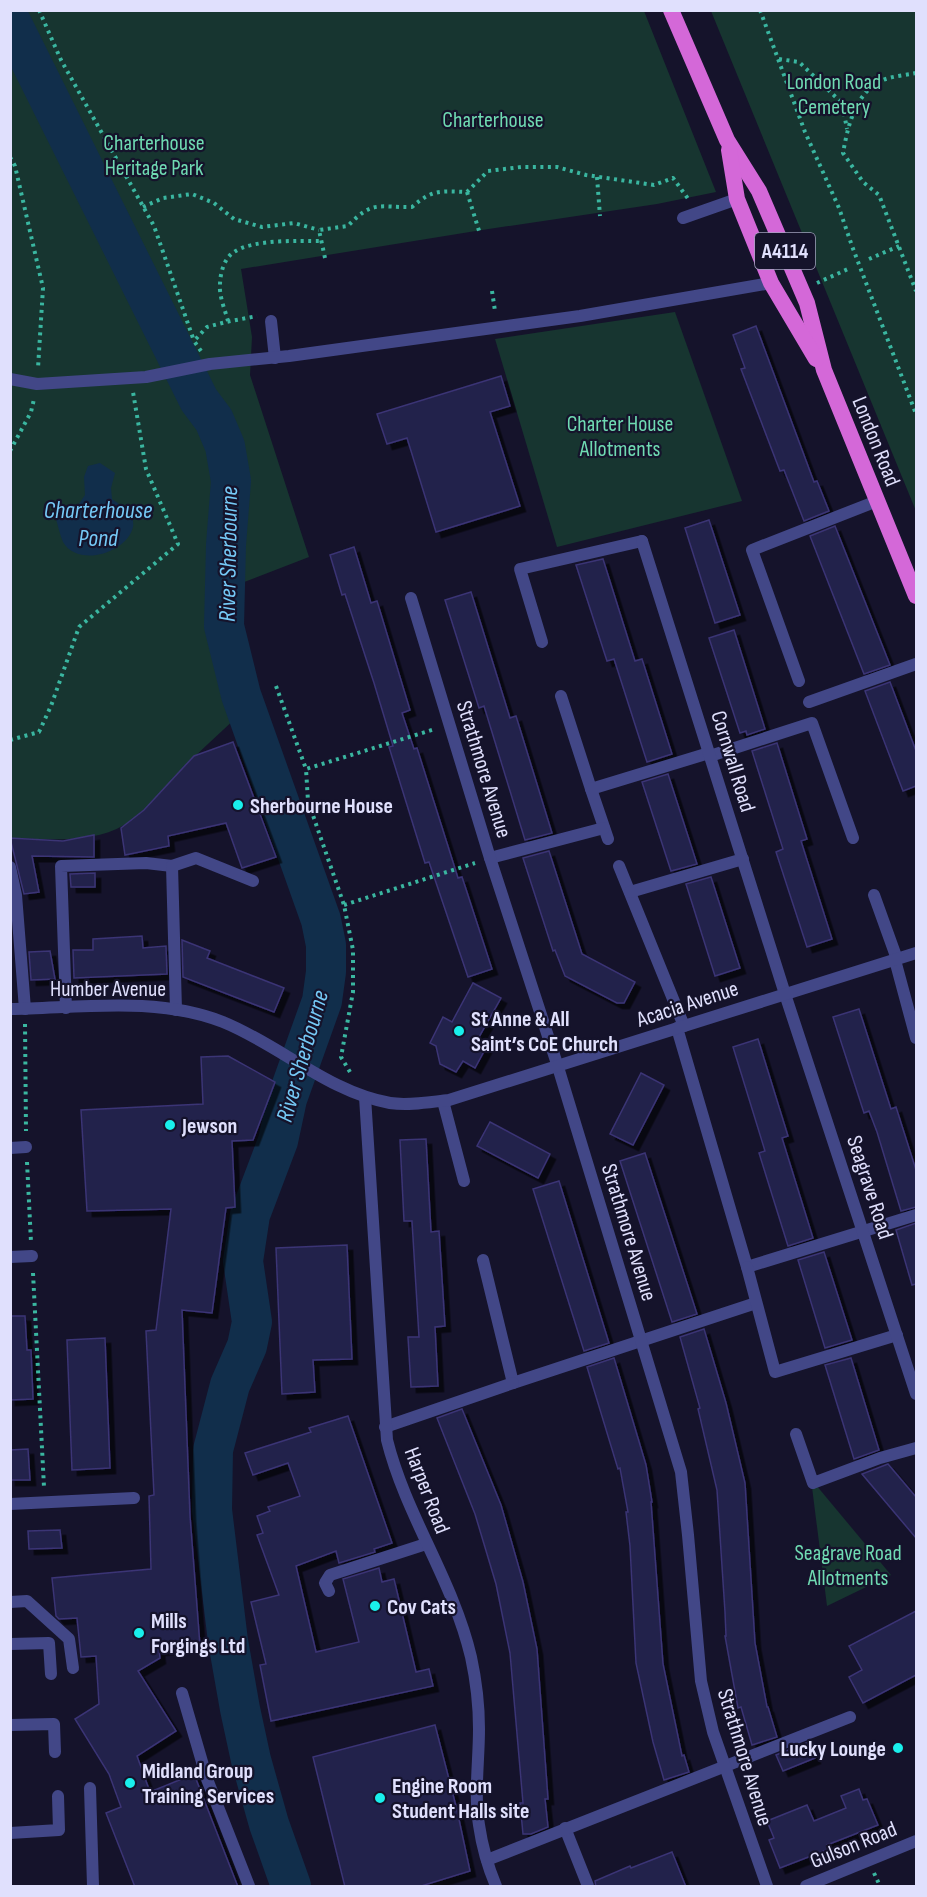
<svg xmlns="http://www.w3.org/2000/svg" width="927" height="1897" viewBox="0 0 927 1897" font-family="'Sofia Sans Condensed',sans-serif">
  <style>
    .green { fill: #173530 }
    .water { fill: #112e4b }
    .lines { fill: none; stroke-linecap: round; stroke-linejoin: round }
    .river { stroke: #112e4b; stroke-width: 40 }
    .building { fill: #24214b; stroke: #3a3475; stroke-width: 1.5; filter: url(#shadow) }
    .path { stroke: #3ab6a0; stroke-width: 4; stroke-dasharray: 3 4.5; stroke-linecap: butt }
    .service { stroke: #424787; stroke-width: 12 }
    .minor { stroke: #424787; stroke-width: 12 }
    .trunk { stroke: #d468d8; stroke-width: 16 }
    .poi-dot { fill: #19efec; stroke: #15132b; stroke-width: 2 }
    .labels { text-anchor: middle; stroke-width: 4.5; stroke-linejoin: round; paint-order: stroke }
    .shield { fill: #15132b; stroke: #a3a2be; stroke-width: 1.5 }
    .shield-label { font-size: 21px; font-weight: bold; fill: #e0e0fd }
    .park-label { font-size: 22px; fill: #6fdab2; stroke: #15132b }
    .street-label { font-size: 22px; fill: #e0e0fd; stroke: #15132b }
    .poi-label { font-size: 22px; font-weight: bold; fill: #e0e0fd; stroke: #15132b; text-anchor: start }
    .water-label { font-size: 24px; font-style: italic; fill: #75c9f6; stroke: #15132b }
  </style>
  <defs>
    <filter id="shadow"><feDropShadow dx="5.5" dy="5.5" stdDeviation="0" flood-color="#0009"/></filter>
  </defs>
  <rect width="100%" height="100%" fill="#15132b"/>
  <g class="green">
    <path d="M11 11H644L716 192 657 204 482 230 241 269 252 337 250 375 309 557 226 589 261 695C236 718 211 741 187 764 166 784 149 811 124 825 93 844 45 839 11 838Z"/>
    <polygon points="711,11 916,11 916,511"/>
    <polygon points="675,312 742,501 557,547 495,339"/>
    <polygon points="811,1479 891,1575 827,1606"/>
  </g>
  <path class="water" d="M100 463 115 473 111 488 112 499 132 513C132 517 134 523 133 527 127 553 78 568 63 542 60 535 58 526 56 519L74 511 85 495 84 477 88 466Z"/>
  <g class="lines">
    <polyline class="river" points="10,20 199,400 214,420 225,446 231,481 226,545 224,626 241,695 321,920 326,945 326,972 322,1001 287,1099 278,1141 250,1215 243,1261 252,1322 247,1346 230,1385 213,1450 212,1510 228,1641 240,1709 251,1760 269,1824 291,1886"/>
  </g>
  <g class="building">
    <polygon points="756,326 814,482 817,481 829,511 804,521 784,470 780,471 741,369 745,368 733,335"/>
    <polygon points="501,376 510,406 490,412 520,506 436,532 407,438 387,444 377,414"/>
    <polygon points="709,520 740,615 715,623 685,528"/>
    <polygon points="835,526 890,665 864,674 810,536"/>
    <polygon points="354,547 371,603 377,601 410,710 402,713 414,749 417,748 458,878 462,877 492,969 468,977 429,862 425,863 389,747 393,746 374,683 345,594 342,595 330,555"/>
    <polygon points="603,559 635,661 642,659 672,754 647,762 614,659 607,661 576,565"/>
    <polygon points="471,592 510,718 516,716 552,833 525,840 484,706 479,708 445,600"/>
    <polygon points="734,630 765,729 747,735 746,731 740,733 709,638"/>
    <polygon points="890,682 916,751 916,786 903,791 865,691"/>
    <polygon points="233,742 276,857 242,868 226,823 168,836 169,846 125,855 121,828 144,810 194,756"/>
    <polygon points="777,743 807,839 801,841 832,939 807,947 776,852 783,849 752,751"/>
    <polygon points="668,774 697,864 671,871 642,782"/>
    <polygon points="94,835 94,857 32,856 39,892 24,894 10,838 63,841"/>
    <polygon points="549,851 582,954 635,982 624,1003 617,1003 565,976 555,950 553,951 523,858"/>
    <polygon points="95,873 95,887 71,887 70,874"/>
    <polygon points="711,877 740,968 715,976 686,884"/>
    <polygon points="142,936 143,948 166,946 167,974 74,978 73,950 93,950 93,939"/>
    <polygon points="182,940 210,951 207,958 284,988 274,1012 183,977"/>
    <polygon points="50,951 55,979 31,980 29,952"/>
    <polygon points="473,983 501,998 478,1039 488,1044 475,1068 463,1061 456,1072 440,1064 436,1046 430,1043 443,1017 452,1022"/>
    <polygon points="859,1009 891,1109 896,1107 916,1170 916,1207 901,1211 877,1132 869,1111 864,1113 833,1017"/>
    <polygon points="758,1039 788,1136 782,1138 813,1238 788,1246 759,1153 765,1151 733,1047"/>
    <polygon points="228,1056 275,1082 253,1140 232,1141 235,1207 226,1208 212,1313 182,1310 190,1516 200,1646 159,1650 160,1658 138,1671 176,1731 137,1756 150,1792 194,1774 238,1887 135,1887 106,1813 121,1807 109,1774 75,1719 99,1704 96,1656 81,1657 77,1618 59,1619 56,1616 52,1578 151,1569 149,1496 154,1495 146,1331 156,1330 171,1209 87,1211 81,1110 203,1104 201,1057"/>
    <polygon points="641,1073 664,1085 633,1145 610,1134"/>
    <polygon points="490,1122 550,1154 538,1178 477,1146"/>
    <polygon points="426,1139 431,1232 439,1231 445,1326 435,1327 438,1386 411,1387 408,1337 419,1337 412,1221 404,1221 400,1140"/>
    <polygon points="645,1153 697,1314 672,1322 620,1161"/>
    <polygon points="559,1181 609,1343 584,1351 533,1189"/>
    <polygon points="916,1223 916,1284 912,1285 896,1230"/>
    <polygon points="347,1245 352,1359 313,1360 315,1392 282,1394 276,1248"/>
    <polygon points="824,1252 852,1340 825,1348 798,1260"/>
    <polygon points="10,1316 25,1316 27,1350 31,1350 33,1399 10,1400"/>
    <polygon points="704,1329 726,1403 745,1483 755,1643 767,1707 768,1707 777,1737 752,1745 741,1707 738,1708 725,1636 726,1636 725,1612 717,1490 698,1409 700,1408 680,1337"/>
    <polygon points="105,1338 110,1468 72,1470 67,1340"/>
    <polygon points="614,1358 646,1465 652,1502 651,1502 663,1664 682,1756 684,1755 689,1772 664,1780 653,1742 636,1663 630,1546 626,1512 628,1512 620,1468 618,1469 587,1367"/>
    <polygon points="851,1358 879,1450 854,1459 825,1365"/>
    <polygon points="462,1409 501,1505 523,1582 537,1649 548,1799 545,1799 548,1827 531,1834 523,1834 520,1803 523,1803 510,1653 496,1584 475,1514 437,1418"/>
    <polygon points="348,1416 392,1543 374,1549 375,1552 339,1563 336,1551 296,1566 316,1652 359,1642 343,1579 379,1568 382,1582 394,1579 416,1672 429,1669 433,1686 271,1721 260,1665 266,1664 251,1602 279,1595 257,1535 263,1533 257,1516 270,1511 268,1507 300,1496 288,1463 253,1475 245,1453 311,1432 309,1428"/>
    <polygon points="28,1449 30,1480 10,1480 10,1450"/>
    <polygon points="888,1464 916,1497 916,1538 862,1474"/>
    <polygon points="60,1530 62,1548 29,1549 28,1531"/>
    <polygon points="916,1611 916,1675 863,1703 849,1677 862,1670 849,1646"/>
    <polygon points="435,1725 457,1810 470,1871 418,1887 345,1887 313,1757"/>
    <polygon points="809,1742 815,1758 783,1771 776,1755"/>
    <polygon points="859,1789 863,1800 867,1799 878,1825 827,1845 829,1849 780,1868 769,1840 774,1838 767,1821 807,1805 814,1821 846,1808 841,1796"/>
    <polygon points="672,1852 686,1887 596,1887 595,1881 630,1866 631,1868"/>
  </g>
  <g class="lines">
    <g class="path">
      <polyline points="39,10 61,60 154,226 194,341"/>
      <polyline points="760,10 805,132 839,208 852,246 916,414"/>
      <polyline points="779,59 799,62 842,103 847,129"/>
      <path d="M916 73C906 75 893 76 883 80 855 92 848 126 843 153L863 182 879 195 916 291"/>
      <polyline points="10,157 15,166 43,288 38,368"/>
      <polyline points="597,177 600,216"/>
      <polyline points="467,192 480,234"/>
      <polyline points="143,207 163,198 192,194 214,203 234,219 262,227 294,223 319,230"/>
      <path d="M325 258 319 230 348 226C373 199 380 208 412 207 433 189 440 191 467 192L488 171 521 167H557L586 175 654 185 673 178 689 200"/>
      <polyline points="869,259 899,246"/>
      <polyline points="817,283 848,269"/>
      <polyline points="492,291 495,311"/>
      <path d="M228 321C225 310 219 296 220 285 220 274 224 258 234 252 253 239 299 241 321 241"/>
      <polyline points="201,351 194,341 207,327 226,322 257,316"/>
      <polyline points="10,451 31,412 34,399"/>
      <polyline points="276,686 306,769"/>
      <polyline points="10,740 39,732 51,706 79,627 178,544 146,469 133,392"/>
      <polyline points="344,905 475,863"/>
      <polyline points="25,1024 26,1131"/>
      <polyline points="350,1072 341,1057 353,992 353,950 344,905 308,801 306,769 435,729"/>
      <polyline points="27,1162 31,1242"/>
      <polyline points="33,1273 44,1487"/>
      <polyline points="874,1873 880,1886"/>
    </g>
    <g class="service">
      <polyline points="683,218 737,199"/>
      <polyline points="271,321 275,358"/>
      <polyline points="10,379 37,384 146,377 210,364 289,356 580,316 771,283"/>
      <polyline points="542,642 520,569 642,541"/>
      <polyline points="799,681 752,550 877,501"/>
      <polyline points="561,696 591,789"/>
      <polyline points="809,702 916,664"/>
      <polyline points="710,756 812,723 853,838"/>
      <polyline points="608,839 591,789 709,753"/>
      <polyline points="490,858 604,828"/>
      <polyline points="619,866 684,1026"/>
      <polyline points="630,892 743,859"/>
      <polyline points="874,895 897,959"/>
      <polyline points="895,960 916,1038"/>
      <polyline points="66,1008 61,866 146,863 172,866"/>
      <polyline points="176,1010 172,866 196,858 253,881"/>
      <polyline points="677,1028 747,1267 916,1215"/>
      <polyline points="443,1101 464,1181"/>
      <polyline points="10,1148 26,1147"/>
      <polyline points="483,1260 513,1383 756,1303"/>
      <polyline points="747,1267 775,1372 897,1335"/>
      <polyline points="385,1427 513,1383"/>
      <polyline points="796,1434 813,1483 880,1458 916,1448"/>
      <polyline points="329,1591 325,1583 330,1575 426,1544"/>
      <polyline points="10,1602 27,1601 69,1639 73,1668"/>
      <polyline points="10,1644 49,1643 51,1674"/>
      <polyline points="182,1693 207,1779 249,1886"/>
      <polyline points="10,1725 54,1724 55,1752"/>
      <polyline points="90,1788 93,1886"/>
      <polyline points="565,1828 588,1886"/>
      <polyline points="10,1833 59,1830 58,1796"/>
      <polyline points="487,1860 850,1717"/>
    </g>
    <g class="minor">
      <polyline points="642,541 785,994 916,1394"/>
      <polyline points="411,598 490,858 558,1067 681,1472 688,1535 701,1681 713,1732 767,1886"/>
      <polyline points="10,867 16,895 25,1009"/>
      <path d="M10 1009C80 1008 157 996 223 1022 280 1045 328 1092 390 1103 409 1106 430 1102 449 1100L916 953"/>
      <path d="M365 1097 387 1440C406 1516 453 1580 471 1657 476 1680 479 1705 479 1729 479 1761 474 1794 479 1825 482 1846 488 1867 496 1886"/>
      <polyline points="10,1257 32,1256"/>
      <polyline points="10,1504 134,1498"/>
      <polyline points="806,1886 916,1841"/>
    </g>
    <g class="trunk">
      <polyline points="671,10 727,140 759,191 807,303 824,370 916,596"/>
      <polyline points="729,150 737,199 771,283 816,359"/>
    </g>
  </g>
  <g class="poi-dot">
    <circle cx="238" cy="805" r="6"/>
    <circle cx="459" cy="1031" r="6"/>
    <circle cx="170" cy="1125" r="6"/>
    <circle cx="375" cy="1606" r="6"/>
    <circle cx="139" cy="1633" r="6"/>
    <circle cx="898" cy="1748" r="6"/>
    <circle cx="130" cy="1783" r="6"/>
    <circle cx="380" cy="1798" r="6"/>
  </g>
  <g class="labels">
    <rect class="shield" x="755" y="233" width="60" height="36" rx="4.5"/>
    <g class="shield-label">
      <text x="785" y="258">A4114</text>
    </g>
    <g class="park-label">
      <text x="834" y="89">London Road<tspan x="834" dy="25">Cemetery</tspan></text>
      <text x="493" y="127">Charterhouse</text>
      <text x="154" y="150">Charterhouse<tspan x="154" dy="25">Heritage Park</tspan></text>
      <text x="620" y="431">Charter House<tspan x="620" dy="25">Allotments</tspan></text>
      <text x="848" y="1560">Seagrave Road<tspan x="848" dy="25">Allotments</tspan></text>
    </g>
    <g class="street-label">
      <text transform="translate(877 441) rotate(68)" y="8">London Road</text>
      <text transform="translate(734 761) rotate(73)" y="8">Cornwall Road</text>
      <text transform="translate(485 769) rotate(73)" y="8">Strathmore Avenue</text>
      <text x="108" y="996">Humber Avenue</text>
      <text transform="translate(687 1003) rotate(-18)" y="8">Acacia Avenue</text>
      <text transform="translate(871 1187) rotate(72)" y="8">Seagrave Road</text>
      <text transform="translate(630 1232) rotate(73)" y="8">Strathmore Avenue</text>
      <text transform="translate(428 1490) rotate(69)" y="8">Harper Road</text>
      <text transform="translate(746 1757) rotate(73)" y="8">Strathmore Avenue</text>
      <text transform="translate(853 1844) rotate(-22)" y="8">Gulson Road</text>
    </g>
    <g class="poi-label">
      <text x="250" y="813">Sherbourne House</text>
      <text x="471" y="1026">St Anne &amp; All<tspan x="471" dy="25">Saint’s CoE Church</tspan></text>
      <text x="182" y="1133">Jewson</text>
      <text x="387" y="1614">Cov Cats</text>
      <text x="151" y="1628">Mills<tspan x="151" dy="25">Forgings Ltd</tspan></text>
      <text x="886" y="1756" text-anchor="end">Lucky Lounge</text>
      <text x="142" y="1778">Midland Group<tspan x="142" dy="25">Training Services</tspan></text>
      <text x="392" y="1793">Engine Room<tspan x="392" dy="25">Student Halls site</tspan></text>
    </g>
    <g class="water-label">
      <text x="98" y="518">Charterhouse<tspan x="98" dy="28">Pond</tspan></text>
      <text transform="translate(228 554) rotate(-89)" y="8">River Sherbourne</text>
      <text transform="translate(302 1056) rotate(-74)" y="8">River Sherbourne</text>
    </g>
  </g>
  <rect width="927" height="1897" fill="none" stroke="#e0e0fd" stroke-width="24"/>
</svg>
